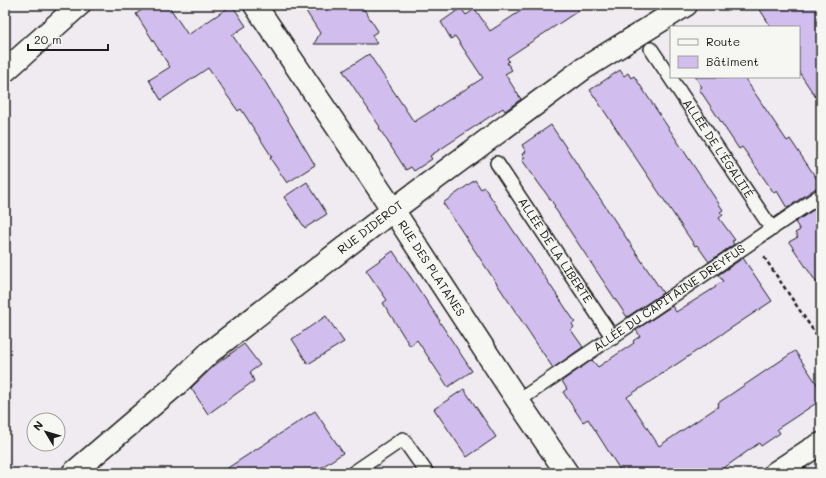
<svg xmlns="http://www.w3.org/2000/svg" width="826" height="478" viewBox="0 0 826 478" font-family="Mali,sans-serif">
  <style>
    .building { fill: #d1bdee; stroke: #1c1c1c }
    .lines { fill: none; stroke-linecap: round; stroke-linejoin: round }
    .service-casing { stroke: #1c1c1c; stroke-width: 16 }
    .minor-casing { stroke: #1c1c1c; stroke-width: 25 }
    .tertiary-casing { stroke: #1c1c1c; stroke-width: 25 }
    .path { stroke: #1c1c1c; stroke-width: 2.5; stroke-dasharray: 4 3; stroke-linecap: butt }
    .service { stroke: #f6f6f2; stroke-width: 13 }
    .minor { stroke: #f6f6f2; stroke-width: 22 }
    .tertiary { stroke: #f6f6f2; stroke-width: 22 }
    .labels { text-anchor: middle; stroke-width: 3; stroke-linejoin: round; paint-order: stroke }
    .street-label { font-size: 12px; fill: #1c1c1c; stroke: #f6f6f2 }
  </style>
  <rect width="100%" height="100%" fill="#efebf1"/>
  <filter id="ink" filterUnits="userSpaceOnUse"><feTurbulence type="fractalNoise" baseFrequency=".025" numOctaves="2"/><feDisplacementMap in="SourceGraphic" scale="8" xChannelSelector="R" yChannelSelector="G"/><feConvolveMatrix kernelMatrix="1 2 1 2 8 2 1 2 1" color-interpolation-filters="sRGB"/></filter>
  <g filter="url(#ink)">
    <g class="building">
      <polygon points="149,5 168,5 188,35 232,5 246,26 232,35 266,83 315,165 287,183 270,158 272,157 241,109 238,111 208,68 161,100 149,80 170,67 136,14"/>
      <polygon points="302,5 361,5 378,31 372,35 377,44 314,44 320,33"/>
      <polygon points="530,5 587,5 507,58 509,61 507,63 512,70 505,74 521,99 505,111 503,108 430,156 432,159 414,171 411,167 406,170 379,128 380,127 343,71 369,54 414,122 483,78 455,36 451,39 441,22 461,8 466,15 475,9 490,31"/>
      <polygon points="757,5 821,5 821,105 799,72 799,27 771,27"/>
      <polygon points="620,70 624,76 628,73 631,78 634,76 723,210 720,212 723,215 719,218 735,240 732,241 734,244 709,262 697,245 695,246 590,90"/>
      <polygon points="695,77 744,77 787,141 790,139 821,185 821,187 816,188 787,208 777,191 774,193 745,151 742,147 739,149 699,89 702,87"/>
      <polygon points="551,125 663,293 627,317 554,207 555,206 522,160 525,158 522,154 526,152 522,145"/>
      <polygon points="475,180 481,189 484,187 575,322 572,324 574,327 571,330 583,347 553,368 443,203"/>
      <polygon points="307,182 327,214 305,228 284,197"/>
      <polygon points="821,205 821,289 789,242 798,237 795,233 800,230 795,222"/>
      <polygon points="393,251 440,321 439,321 472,371 448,387 417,340 410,346 383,303 387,300 366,270"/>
      <polygon points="743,258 772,301 627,397 659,446 719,406 718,403 795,351 821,390 821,400 777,429 780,433 761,446 759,443 717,473 622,473 588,419 583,422 563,392 567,389 562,381 592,360 598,367 634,343 633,341 640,336 636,330 672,306 676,312 716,287 715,286 723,281 718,275"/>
      <polygon points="326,316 344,342 308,364 292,339"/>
      <polygon points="244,344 260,365 250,372 254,381 208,414 191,388 215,365"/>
      <polygon points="464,389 496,437 467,457 434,409"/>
      <polygon points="315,411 343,453 313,473 220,473"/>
    </g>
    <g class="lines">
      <g class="service-casing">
        <g id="service">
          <path id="s1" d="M651 49 772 229"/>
          <path id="s2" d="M497 163 613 338"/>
          <path id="s3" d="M518 401 821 195"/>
          <polyline points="353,473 403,439 427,473"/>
        </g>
      </g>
      <g class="minor-casing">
        <g id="minor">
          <path id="s4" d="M255 5 393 210 518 401 567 473"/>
          <polyline points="5,71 79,5"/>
          <path id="s5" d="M73 473 176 385 210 352 393 210 583 69 686 5"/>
        </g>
      </g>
      <g class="tertiary-casing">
        <polyline id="tertiary" points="775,473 810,450 821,444"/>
      </g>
      <polyline class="path" points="764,257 821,342"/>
      <use href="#service" class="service"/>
      <use href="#minor" class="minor"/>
      <use href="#tertiary" class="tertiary"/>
    </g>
  </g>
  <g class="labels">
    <g class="street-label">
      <text dy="4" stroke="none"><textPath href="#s1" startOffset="120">ALLÉE DE L'ÉGALITÉ</textPath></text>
      <text dy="4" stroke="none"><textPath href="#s5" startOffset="386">RUE DIDEROT</textPath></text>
      <text dy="4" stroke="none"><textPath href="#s2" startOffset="105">ALLÉE DE LA LIBERTÉ</textPath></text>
      <text dy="4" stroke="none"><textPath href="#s4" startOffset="317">RUE DES PLATANES</textPath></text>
      <text dy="4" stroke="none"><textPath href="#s3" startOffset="183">ALLÉE DU CAPITAINE DREYFUS</textPath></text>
    </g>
  </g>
  <rect width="826" height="478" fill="none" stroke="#f6f6f2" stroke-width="20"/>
  <rect x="10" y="10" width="806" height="458" fill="none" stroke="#1c1c1c" stroke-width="1.5" filter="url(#ink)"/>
  <rect x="670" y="26" width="130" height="52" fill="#f6f6f2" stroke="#9f9f9c"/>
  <rect x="678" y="39" width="20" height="6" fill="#f6f6f2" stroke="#9f9f9c"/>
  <text x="706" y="46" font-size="12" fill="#1c1c1c">Route</text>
  <rect x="678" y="56" width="20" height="12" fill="#d1bdee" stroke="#9f9f9c"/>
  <text x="706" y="66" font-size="12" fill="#1c1c1c">Bâtiment</text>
  <g transform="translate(46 432) rotate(308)"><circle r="19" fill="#f6f6f2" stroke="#9f9f9c"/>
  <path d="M0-3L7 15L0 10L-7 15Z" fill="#1c1c1c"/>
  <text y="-6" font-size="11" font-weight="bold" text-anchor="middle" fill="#1c1c1c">N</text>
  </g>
  <path d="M28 44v6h80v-6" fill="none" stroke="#1c1c1c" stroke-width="2"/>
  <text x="34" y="44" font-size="12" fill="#1c1c1c" stroke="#f6f6f2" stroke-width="3" paint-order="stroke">20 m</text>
</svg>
